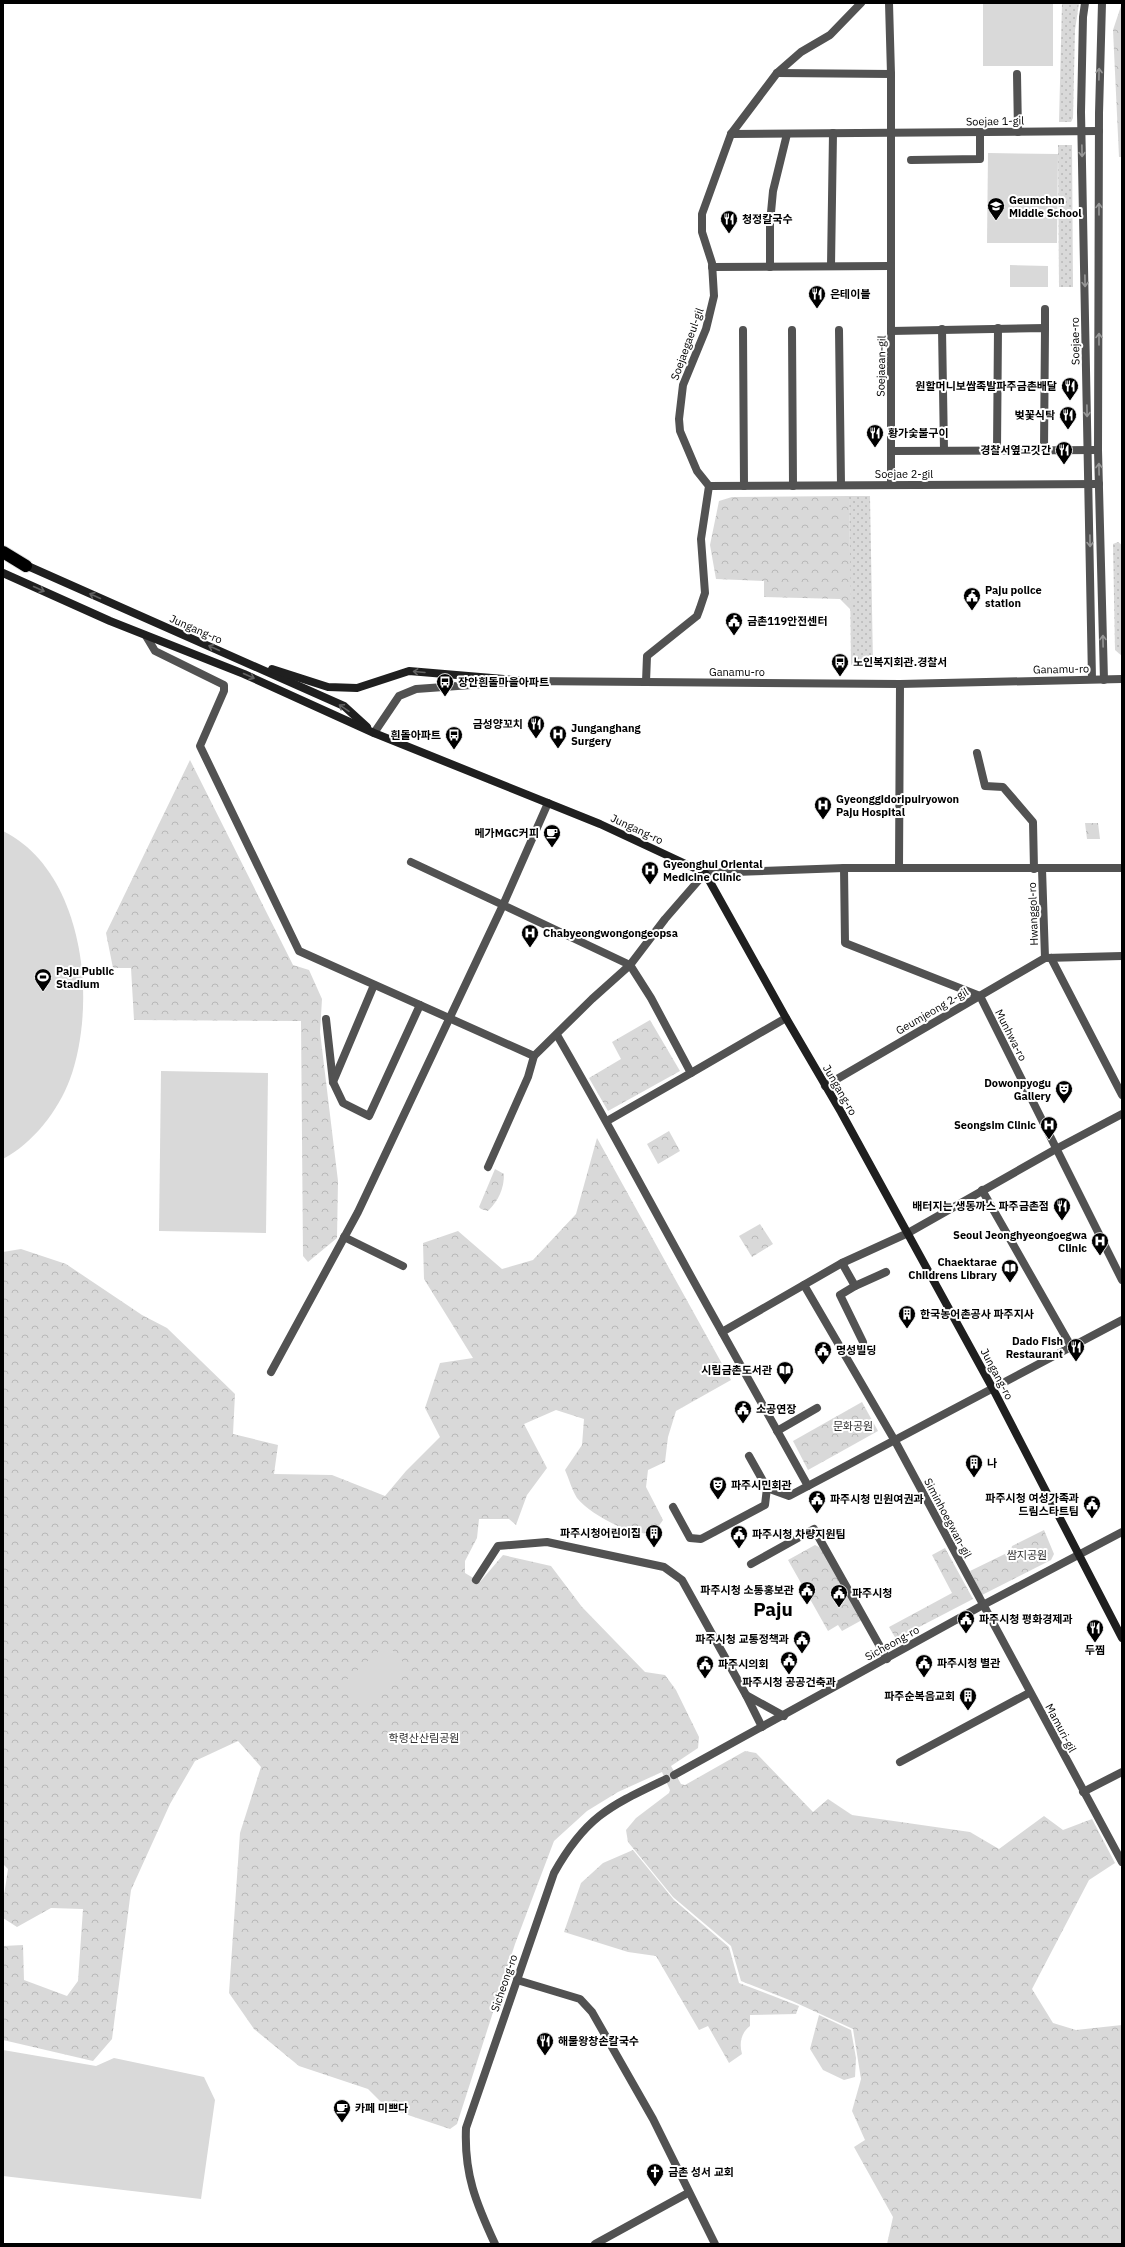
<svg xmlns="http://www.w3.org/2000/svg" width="1125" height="2247" viewBox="0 0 1125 2247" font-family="'IBM Plex Sans','Noto Sans KR',sans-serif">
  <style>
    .grass { fill: url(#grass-dots) }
    .forest { fill: url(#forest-crowns) }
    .pitch { fill: #d9d9d9 }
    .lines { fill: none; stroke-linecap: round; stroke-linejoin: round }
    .motorway-casing { stroke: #dbdbdb; stroke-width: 14 }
    .minor { stroke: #525252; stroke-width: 8 }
    .tertiary { stroke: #525252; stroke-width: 8 }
    .secondary { stroke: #1f1f1f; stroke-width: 8 }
    .motorway { stroke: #000; stroke-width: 12 }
    .oneway { stroke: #979797 }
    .oneway2 { stroke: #626262 }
    .labels { text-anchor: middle; stroke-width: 4; stroke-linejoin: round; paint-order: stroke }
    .street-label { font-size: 11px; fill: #000; stroke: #fff }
    .poi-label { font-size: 11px; font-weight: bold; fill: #000; stroke: #fff; text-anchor: start }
    .park-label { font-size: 11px; fill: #303030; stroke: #fff }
    .town-label { font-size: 19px; font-weight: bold; fill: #000; stroke: #fff }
  </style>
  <defs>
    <pattern id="grass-dots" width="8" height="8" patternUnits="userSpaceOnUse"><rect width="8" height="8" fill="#d9d9d9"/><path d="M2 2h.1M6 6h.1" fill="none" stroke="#b8b8b8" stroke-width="1.8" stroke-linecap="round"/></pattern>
    <pattern id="forest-crowns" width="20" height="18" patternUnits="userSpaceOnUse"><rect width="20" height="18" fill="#d9d9d9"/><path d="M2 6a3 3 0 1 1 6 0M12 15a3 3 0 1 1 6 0" fill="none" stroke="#b8b8b8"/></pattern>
  </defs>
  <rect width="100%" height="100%" fill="#fff"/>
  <g class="grass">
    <polygon points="1062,3 1079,3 1075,30 1073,118 1071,122 1059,122"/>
    <polygon points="1058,145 1072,145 1073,287 1059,287"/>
    <polygon points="849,496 870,496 873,665 851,665"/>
    <polygon points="1118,542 1122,545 1122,656 1115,650 1113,544"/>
  </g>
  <g class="forest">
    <polygon points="1122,3 1122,157 1119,157 1113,30"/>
    <polygon points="849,496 851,610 840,599 764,597 764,581 716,579 710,545 719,501 732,497"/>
    <polygon points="190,760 293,965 309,970 322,999 320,1032 338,1181 337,1238 308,1262 303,1256 301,1021 134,1020 131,968 113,968 106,933"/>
    <polygon points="1085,823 1098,823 1100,839 1087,839"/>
    <polygon points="650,1020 680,1071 608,1111 589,1078 621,1059 612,1042"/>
    <polygon points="669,1131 680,1151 658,1164 647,1144"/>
    <path d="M597 1138 731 1380 676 1411 668 1437 665 1462 648 1470 646 1487 663 1520C659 1526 655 1532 647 1533 628 1535 589 1513 577 1498 572 1490 569 1479 565 1470L582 1445 584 1419 556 1410 524 1424 547 1468 527 1495 516 1525 509 1519H479L477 1538 465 1561V1573L480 1582 503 1555 551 1566 582 1607 645 1672 665 1675 676 1690 699 1737 698 1748 671 1766 681 1784 685 1785 745 1751 756 1753 813 1812 828 1799 852 1815 970 1832 999 1849 1044 1816 1063 1830 1092 1819 1115 1863 1089 1880 1032 1989 1053 2023 1076 2030 1122 2025V2244H887L893 2217 854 2147 865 2140 852 2111 861 2079 853 2029 792 2001 741 1981 731 1946 673 1897 628 1842 626 1830 636 1818 669 1793 670 1790 662 1772 618 1792 587 1811 554 1841 515 1944 457 2124 450 2129 387 2108 368 2089 299 2066 254 2029 229 1993 240 1833 261 1767 238 1741 195 1761 170 1804 131 1890 112 2039 93 2061 3 2040V1946L23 1945 24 1980 67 1996 78 1981 83 1909 51 1908 17 1927 3 1918V1902L8 1869 3 1864V1252L21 1249 66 1264 142 1315 167 1328 235 1394 233 1434 278 1445 274 1474 332 1475 385 1496 406 1471 440 1437 425 1408 440 1363 473 1358 424 1279 423 1243 458 1231 502 1269 533 1260 576 1214Z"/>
    <path d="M495 1169 504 1174C504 1188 499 1200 488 1211L481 1209 479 1207Z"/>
    <polygon points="760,1224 773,1244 752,1257 739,1236"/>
    <polygon points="862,1402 878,1431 808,1470 793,1441"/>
    <polygon points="1044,1530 1054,1554 1051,1560 982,1595 970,1571 1011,1551 1012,1546"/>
    <polygon points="815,1545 821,1548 862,1620 842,1631 838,1625 828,1631 788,1560"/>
    <polygon points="945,1548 973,1599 896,1639 889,1627 952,1593 932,1555"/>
    <path d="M633 1850 674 1900 729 1947 739 1983 799 2006 796 2014 750 2015V2026C741 2033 739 2043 742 2054L729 2063 708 2026 699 2030 656 1956 628 1952 564 1932 581 1883 603 1863Z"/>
    <polygon points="819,2015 851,2030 856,2058 855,2077 844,2080 823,2070 810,2049"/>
  </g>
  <g class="pitch">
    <rect x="983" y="3" width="70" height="63"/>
    <polygon points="988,153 1058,154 1057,243 987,243"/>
    <polygon points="1010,265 1048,266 1048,287 1010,287"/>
    <path d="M3 831C84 871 98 1002 70 1079 58 1111 33 1143 3 1159Z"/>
    <polygon points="161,1071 268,1073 266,1233 159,1231"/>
    <polygon points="387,1644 410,1670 367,1707 344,1682"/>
    <polygon points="3,2050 96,2066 114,2058 204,2077 215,2100 201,2199 3,2176"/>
  </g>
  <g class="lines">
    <g class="motorway-casing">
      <polyline id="motorway" points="3,552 26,566"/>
    </g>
    <g class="minor">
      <polyline points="889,3 891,74 891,485"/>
      <polyline points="777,73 891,74"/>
      <polyline points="1017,74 1018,132"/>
      <polyline points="731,134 1099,131"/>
      <polyline points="911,160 980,159 980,132"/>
      <polyline points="831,266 833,133"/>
      <polyline points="712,267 891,266"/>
      <polyline points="770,267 770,223 773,191 787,134"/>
      <polyline points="1045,328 1045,309"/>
      <polyline points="942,329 944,450"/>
      <polyline points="743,330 744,486"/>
      <polyline points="792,330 793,486"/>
      <polyline points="839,330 841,485"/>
      <polyline points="891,331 1045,328 1044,450"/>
      <polyline points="997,450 998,328"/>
      <polyline points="891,451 1098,450"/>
      <polyline points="709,486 1099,484"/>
      <polyline points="146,636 155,651 224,685 224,691 200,746 299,951 534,1056"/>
      <polyline points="646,682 647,656 697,616 700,608 705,593 701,539 709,486 697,471 680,431 679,419 683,385 706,329 714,296 712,263 702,232 702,214 731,134 777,73 801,52 830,35 861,3"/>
      <polyline points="977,753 985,786 1003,787 1033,822 1034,869"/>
      <polyline points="411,862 503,905 548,803"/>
      <polyline points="844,868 845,943 980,996 1122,1280"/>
      <polyline points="899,868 900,684"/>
      <polyline points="1042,869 1045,958"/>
      <polyline points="1051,958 1122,1095"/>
      <polyline points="326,1019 333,1082 343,1103 369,1116 420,1005"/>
      <path d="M557 1035C614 1133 666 1233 722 1332L842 1263 908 1233 1056 1149 1122 1114"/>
      <polyline points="333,1082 374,985"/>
      <polyline points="825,1086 1045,958 1122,956"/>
      <polyline points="607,1121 691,1073"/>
      <polyline points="488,1167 528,1077 534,1056 592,999 630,965 665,919 705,873 844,868 1122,868"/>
      <polyline points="982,1190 1072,1348"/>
      <polyline points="344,1237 403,1266"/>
      <polyline points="842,1263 855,1286 886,1272"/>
      <polyline points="804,1285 895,1441 1122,1862"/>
      <polyline points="855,1286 840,1295 863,1342"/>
      <polyline points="722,1332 808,1486"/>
      <polyline points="271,1372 358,1212 503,905 630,965 651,998 691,1073 786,1018"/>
      <polyline points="777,1431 817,1408"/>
      <polyline points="749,1456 767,1488 789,1496 1122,1320"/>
      <polyline points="673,1507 690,1538 701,1539 765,1505 767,1488"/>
      <polyline points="751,1564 814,1529 887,1659"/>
      <polyline points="476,1580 498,1546 547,1542 664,1567 682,1580 746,1695"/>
      <polyline points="762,1727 746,1695 784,1716"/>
      <polyline points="900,1762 1029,1693"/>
      <polyline points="1083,1792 1122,1772"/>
      <polyline points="517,1980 580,1999 592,2012 653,2119 715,2244"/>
      <polyline points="595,2244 688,2193"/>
    </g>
    <g class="tertiary">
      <polyline points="1085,3 1083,17 1081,112 1092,679"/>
      <polyline points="1102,3 1099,113 1098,450 1104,680"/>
      <polyline points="374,733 399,696 416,689 527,681 900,684 1122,679"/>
      <polyline points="674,1775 983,1605 1122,1532"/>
      <path d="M495 2244C476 2203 464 2174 466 2128L554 1873C586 1816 610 1806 666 1779"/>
    </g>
    <g class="secondary">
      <polyline points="21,563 344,706 367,727"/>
      <polyline points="3,573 110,621 244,674 374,733 600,824 705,873 786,1018 841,1112 993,1389 1122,1638"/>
      <polyline points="272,669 328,687 357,688 409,671 527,681"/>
    </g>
    <use href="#motorway" class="motorway"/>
  </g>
  <defs><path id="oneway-shaft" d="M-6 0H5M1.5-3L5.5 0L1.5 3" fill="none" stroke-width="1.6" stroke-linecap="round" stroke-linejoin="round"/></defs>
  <g class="oneway">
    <use href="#oneway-shaft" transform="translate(1099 74) rotate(-89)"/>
    <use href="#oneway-shaft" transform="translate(1082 151) rotate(89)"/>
    <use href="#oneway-shaft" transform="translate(1099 209) rotate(-90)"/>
    <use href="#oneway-shaft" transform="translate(1085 281) rotate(89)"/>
    <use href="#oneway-shaft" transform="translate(1099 339) rotate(-90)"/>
    <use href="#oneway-shaft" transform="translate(1087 411) rotate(89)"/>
    <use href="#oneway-shaft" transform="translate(1099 469) rotate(-91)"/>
    <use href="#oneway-shaft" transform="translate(1090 541) rotate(89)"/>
    <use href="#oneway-shaft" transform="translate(1103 641) rotate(-91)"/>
  </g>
  <g class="oneway2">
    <use href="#oneway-shaft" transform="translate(39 589) rotate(24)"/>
    <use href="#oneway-shaft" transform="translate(95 596) rotate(-156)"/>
    <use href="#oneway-shaft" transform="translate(214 648) rotate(-156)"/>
    <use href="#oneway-shaft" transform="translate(419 672) rotate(-175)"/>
    <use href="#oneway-shaft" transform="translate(249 676) rotate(24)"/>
    <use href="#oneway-shaft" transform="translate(344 708) rotate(-146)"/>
  </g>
  <defs>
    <g id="school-pin" transform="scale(0.9)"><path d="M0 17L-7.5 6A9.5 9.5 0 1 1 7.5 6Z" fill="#000" stroke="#fff"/><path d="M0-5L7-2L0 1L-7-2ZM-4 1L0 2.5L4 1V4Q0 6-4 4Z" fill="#fff"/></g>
    <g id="restaurant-pin" transform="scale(0.9)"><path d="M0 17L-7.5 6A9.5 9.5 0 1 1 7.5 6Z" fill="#000" stroke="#fff"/><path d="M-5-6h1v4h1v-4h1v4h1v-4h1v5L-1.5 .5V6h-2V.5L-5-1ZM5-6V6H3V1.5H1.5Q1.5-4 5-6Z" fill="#fff"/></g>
    <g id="civic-pin" transform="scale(0.9)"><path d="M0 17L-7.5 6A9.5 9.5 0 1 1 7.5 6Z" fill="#000" stroke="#fff"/><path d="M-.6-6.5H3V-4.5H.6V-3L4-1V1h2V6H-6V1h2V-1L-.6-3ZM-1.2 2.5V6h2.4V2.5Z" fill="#fff"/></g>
    <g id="bus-pin" transform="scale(0.9)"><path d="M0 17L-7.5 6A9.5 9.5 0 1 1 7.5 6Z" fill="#000" stroke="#fff"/><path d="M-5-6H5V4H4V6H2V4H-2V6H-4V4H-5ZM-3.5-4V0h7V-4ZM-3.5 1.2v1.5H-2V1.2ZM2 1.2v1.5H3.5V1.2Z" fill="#fff"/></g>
    <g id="hospital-pin" transform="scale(0.9)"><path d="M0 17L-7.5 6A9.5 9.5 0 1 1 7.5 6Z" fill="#000" stroke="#fff"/><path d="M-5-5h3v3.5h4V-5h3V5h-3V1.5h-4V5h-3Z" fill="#fff"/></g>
    <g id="cafe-pin" transform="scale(0.9)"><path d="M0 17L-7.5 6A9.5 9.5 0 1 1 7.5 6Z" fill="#000" stroke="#fff"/><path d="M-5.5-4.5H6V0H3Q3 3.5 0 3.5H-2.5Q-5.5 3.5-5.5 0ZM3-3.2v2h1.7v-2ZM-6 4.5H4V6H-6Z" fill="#fff"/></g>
    <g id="stadium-pin" transform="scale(0.9)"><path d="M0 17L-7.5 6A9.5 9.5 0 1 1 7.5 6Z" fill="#000" stroke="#fff"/><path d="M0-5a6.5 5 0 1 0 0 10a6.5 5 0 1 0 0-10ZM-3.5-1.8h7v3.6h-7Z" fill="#fff"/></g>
    <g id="theatre-pin" transform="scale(0.9)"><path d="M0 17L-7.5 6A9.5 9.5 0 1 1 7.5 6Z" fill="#000" stroke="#fff"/><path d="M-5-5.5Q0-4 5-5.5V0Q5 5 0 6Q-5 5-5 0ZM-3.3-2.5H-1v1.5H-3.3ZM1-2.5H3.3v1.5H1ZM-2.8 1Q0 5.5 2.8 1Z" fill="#fff"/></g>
    <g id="library-pin" transform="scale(0.9)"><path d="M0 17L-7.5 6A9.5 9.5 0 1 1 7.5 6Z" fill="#000" stroke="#fff"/><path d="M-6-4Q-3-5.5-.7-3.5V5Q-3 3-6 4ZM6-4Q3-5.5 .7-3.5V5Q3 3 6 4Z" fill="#fff"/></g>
    <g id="building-pin" transform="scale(0.9)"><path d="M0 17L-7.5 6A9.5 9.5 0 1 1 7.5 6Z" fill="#000" stroke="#fff"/><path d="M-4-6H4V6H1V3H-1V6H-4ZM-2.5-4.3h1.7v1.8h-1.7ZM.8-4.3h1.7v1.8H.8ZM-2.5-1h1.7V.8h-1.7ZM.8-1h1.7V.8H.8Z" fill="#fff"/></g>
    <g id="church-pin" transform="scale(0.9)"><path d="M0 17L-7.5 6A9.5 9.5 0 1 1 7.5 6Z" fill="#000" stroke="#fff"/><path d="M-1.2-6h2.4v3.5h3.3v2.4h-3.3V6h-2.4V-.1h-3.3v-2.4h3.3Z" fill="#fff"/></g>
  </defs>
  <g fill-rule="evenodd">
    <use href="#school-pin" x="996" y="206"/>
    <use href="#restaurant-pin" x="729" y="219"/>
    <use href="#restaurant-pin" x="817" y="294"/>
    <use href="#restaurant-pin" x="1070" y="386"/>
    <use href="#restaurant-pin" x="1068" y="415"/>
    <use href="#restaurant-pin" x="875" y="433"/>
    <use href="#restaurant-pin" x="1064" y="450"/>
    <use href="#civic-pin" x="972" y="596"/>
    <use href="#civic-pin" x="734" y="621"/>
    <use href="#bus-pin" x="840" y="662"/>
    <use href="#bus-pin" x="445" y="682"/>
    <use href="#restaurant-pin" x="536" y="724"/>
    <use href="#hospital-pin" x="558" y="734"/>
    <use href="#bus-pin" x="454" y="735"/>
    <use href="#hospital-pin" x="823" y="805"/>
    <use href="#cafe-pin" x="552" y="833"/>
    <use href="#hospital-pin" x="650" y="870"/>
    <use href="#hospital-pin" x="530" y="933"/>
    <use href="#stadium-pin" x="43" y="977"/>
    <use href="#theatre-pin" x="1064" y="1089"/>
    <use href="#hospital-pin" x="1049" y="1125"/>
    <use href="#restaurant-pin" x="1062" y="1206"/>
    <use href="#hospital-pin" x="1100" y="1241"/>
    <use href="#library-pin" x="1010" y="1268"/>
    <use href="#building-pin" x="907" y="1314"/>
    <use href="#restaurant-pin" x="1076" y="1347"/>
    <use href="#civic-pin" x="823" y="1350"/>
    <use href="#library-pin" x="785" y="1370"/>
    <use href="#civic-pin" x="743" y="1409"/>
    <use href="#building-pin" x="974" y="1463"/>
    <use href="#theatre-pin" x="718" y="1485"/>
    <use href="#civic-pin" x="817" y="1499"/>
    <use href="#civic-pin" x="1092" y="1504"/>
    <use href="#building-pin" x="654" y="1533"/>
    <use href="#civic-pin" x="739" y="1534"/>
    <use href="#civic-pin" x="807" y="1590"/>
    <use href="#civic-pin" x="839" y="1593"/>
    <use href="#civic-pin" x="966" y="1619"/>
    <use href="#restaurant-pin" x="1095" y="1628"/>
    <use href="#civic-pin" x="802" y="1639"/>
    <use href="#civic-pin" x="789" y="1660"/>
    <use href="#civic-pin" x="924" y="1663"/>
    <use href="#civic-pin" x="705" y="1664"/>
    <use href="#building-pin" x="968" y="1696"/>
    <use href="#restaurant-pin" x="545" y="2041"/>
    <use href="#cafe-pin" x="342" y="2108"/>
    <use href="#church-pin" x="655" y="2172"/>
  </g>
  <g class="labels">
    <g class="street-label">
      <text transform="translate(995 121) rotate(-1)" y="4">Soejae 1-gil</text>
      <text transform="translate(1075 341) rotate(-91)" y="4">Soejae-ro</text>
      <text transform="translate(687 344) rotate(-70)" y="4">Soejaegaeul-gil</text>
      <text transform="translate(881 366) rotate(-89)" y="4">Soejaean-gil</text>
      <text x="904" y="478">Soejae 2-gil</text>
      <text transform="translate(196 629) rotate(24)" y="4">Jungang-ro</text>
      <text transform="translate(1061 669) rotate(-1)" y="4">Ganamu-ro</text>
      <text x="737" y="676">Ganamu-ro</text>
      <text transform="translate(637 829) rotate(25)" y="4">Jungang-ro</text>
      <text transform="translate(1033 914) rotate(-92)" y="4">Hwanggol-ro</text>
      <text transform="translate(932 1011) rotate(-30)" y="4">Geumjeong 2-gil</text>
      <text transform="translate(1011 1035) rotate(63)" y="4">Munhwa-ro</text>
      <text transform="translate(840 1090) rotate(60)" y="4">Jungang-ro</text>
      <text transform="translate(997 1374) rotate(62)" y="4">Jungang-ro</text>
      <text transform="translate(948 1518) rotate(62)" y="4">Siminhoegwan-gil</text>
      <text transform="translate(892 1643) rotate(-29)" y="4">Sicheong-ro</text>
      <text transform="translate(1061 1728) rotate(62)" y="4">Mamuri-gil</text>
      <text transform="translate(504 1983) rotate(-71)" y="4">Sicheong-ro</text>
    </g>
    <g class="poi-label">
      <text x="1009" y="204">Geumchon<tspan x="1009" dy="13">Middle School</tspan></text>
      <text x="742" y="223">청정칼국수</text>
      <text x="830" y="298">은테이블</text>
      <text x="1057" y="390" text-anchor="end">원할머니보쌈족발파주금촌배달</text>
      <text x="1055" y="419" text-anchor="end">벚꽃식탁</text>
      <text x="888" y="437">황가숯불구이</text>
      <text x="1051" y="454" text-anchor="end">경찰서옆고깃간</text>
      <text x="985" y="594">Paju police<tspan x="985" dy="13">station</tspan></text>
      <text x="747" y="625">금촌119안전센터</text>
      <text x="853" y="666">노인복지회관.경찰서</text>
      <text x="458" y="686">장안흰돌마을아파트</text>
      <text x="523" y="728" text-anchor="end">금성양꼬치</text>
      <text x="571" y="732">Junganghang<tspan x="571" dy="13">Surgery</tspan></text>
      <text x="441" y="739" text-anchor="end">흰돌아파트</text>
      <text x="836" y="803">Gyeonggidoripuiryowon<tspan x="836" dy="13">Paju Hospital</tspan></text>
      <text x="539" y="837" text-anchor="end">메가MGC커피</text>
      <text x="663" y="868">Gyeonghui Oriental<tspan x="663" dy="13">Medicine Clinic</tspan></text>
      <text x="543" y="937">Chabyeongwongongeopsa</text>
      <text x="56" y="975">Paju Public<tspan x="56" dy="13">Stadium</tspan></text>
      <text x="1051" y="1087" text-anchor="end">Dowonpyogu<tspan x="1051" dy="13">Gallery</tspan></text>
      <text x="1036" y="1129" text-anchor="end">Seongsim Clinic</text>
      <text x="1049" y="1210" text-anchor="end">배터지는 생동까스 파주금촌점</text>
      <text x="1087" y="1239" text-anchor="end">Seoul Jeonghyeongoegwa<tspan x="1087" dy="13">Clinic</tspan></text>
      <text x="997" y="1266" text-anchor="end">Chaektarae<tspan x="997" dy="13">Childrens Library</tspan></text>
      <text x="920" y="1318">한국농어촌공사 파주지사</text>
      <text x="1063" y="1345" text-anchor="end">Dado Fish<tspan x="1063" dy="13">Restaurant</tspan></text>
      <text x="836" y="1354">명성빌딩</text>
      <text x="772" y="1374" text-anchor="end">시립금촌도서관</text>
      <text x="756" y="1413">소공연장</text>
      <text x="987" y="1467">나</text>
      <text x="731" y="1489">파주시민회관</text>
      <text x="1079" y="1502" text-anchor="end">파주시청 여성가족과<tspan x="1079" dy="13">드림스타트팀</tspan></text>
      <text x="830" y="1503">파주시청 민원여권과</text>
      <text x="641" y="1537" text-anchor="end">파주시청어린이집</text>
      <text x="752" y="1538">파주시청 차량지원팀</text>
      <text x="794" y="1594" text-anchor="end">파주시청 소통홍보관</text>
      <text x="852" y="1597">파주시청</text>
      <text x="979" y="1623">파주시청 평화경제과</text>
      <text x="789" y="1643" text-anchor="end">파주시청 교통정책과</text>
      <text x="1095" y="1654" text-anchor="middle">두찜</text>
      <text x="937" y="1667">파주시청 별관</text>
      <text x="718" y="1668">파주시의회</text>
      <text x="789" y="1686" text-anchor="middle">파주시청 공공건축과</text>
      <text x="955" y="1700" text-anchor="end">파주순복음교회</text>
      <text x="558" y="2045">해물왕창손칼국수</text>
      <text x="355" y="2112">카페 미쁘다</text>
      <text x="668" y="2176">금촌 성서 교회</text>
    </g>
    <g class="park-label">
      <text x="853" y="1430">문화공원</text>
      <text x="1027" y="1559">쌈지공원</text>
      <text x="424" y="1742">학령산산림공원</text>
    </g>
    <g class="town-label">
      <text x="773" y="1616">Paju</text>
    </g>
  </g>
  <rect width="1125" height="2247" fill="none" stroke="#000000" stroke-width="8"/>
</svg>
